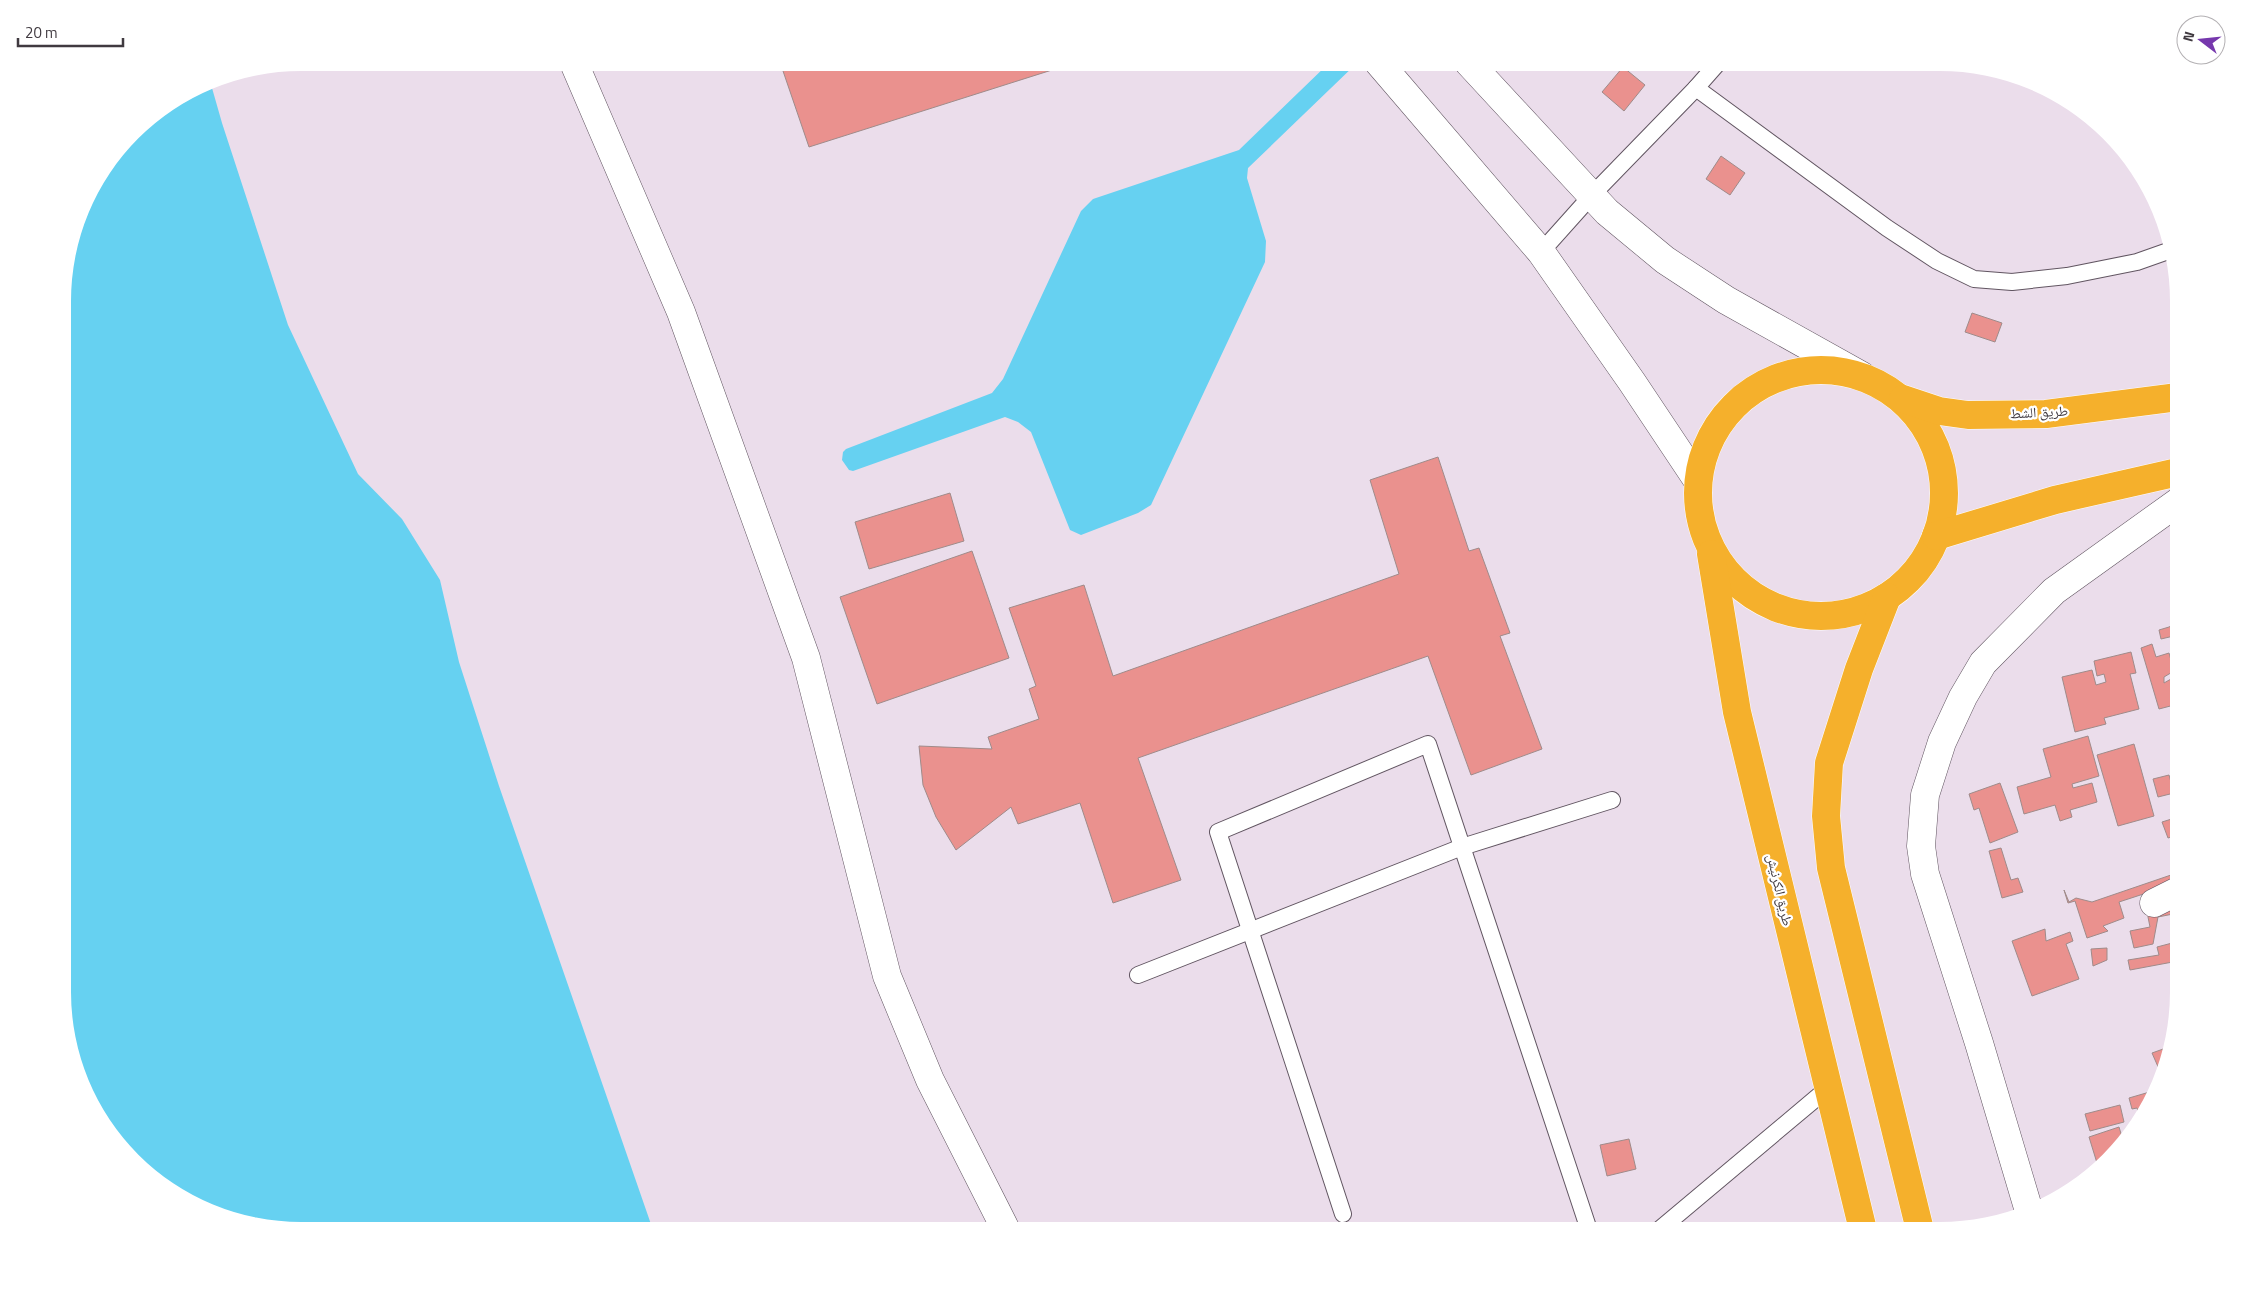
<svg xmlns="http://www.w3.org/2000/svg" width="2241" height="1293" viewBox="0 0 2241 1293" font-family="'Titillium Web','Noto Naskh Arabic',sans-serif">
  <style>
    .water { fill: #66d1f1 }
    .building { fill: #ea918e; stroke: #9f8b8a }
    .lines { fill: none; stroke-linecap: round; stroke-linejoin: round }
    .lane-casing { stroke: #615561; stroke-width: 18 }
    .street-casing { stroke: #615561; stroke-width: 29 }
    .highway-casing { stroke: #fff; stroke-width: 29 }
    .lane { stroke: #fff; stroke-width: 16 }
    .street { stroke: #fff; stroke-width: 28 }
    .highway { stroke: #f5b02c; stroke-width: 28 }
    .labels { text-anchor: middle; stroke-width: 4.5; stroke-linejoin: round; paint-order: stroke }
    .street-label { font-size: 14px; fill: #403a40; stroke: #fff }
  </style>
  <rect width="100%" height="100%" fill="#ebddeb"/>
  <g class="water">
    <polygon points="1329,63 1357,63 1248,168 1247,178 1266,241 1265,262 1151,505 1138,513 1081,535 1070,530 1031,432 1018,422 1005,417 853,471 849,470 842,460 843,452 846,449 992,393 1003,379 1081,211 1093,199 1239,150"/>
    <polygon points="210,81 222,123 288,325 358,474 402,519 440,580 459,662 499,786 653,1230 301,1230 239,1222 182,1199 103,1125 65,1023 65,270 87,195 144,122"/>
  </g>
  <g class="building">
    <polygon points="798,63 1074,63 809,147 782,68"/>
    <polygon points="1623,67 1645,85 1624,111 1602,92"/>
    <polygon points="1721,156 1745,173 1730,195 1706,179"/>
    <polygon points="1972,313 2002,323 1995,342 1965,332"/>
    <polygon points="1438,457 1469,551 1479,548 1510,633 1500,636 1542,749 1471,775 1428,656 1138,758 1181,880 1113,903 1080,803 1018,824 1011,807 956,850 936,817 923,785 919,746 992,749 988,737 1039,719 1029,689 1036,686 1009,608 1084,585 1113,676 1399,574 1370,480"/>
    <polygon points="950,493 964,541 869,569 855,522"/>
    <polygon points="972,551 1009,658 877,704 840,597"/>
    <polygon points="2178,622 2178,635 2161,639 2159,630 2169,627"/>
    <polygon points="2152,644 2156,657 2169,653 2174,671 2164,677 2164,683 2178,675 2178,704 2159,709 2141,648"/>
    <polygon points="2131,652 2136,673 2130,674 2139,709 2104,718 2106,724 2075,732 2062,677 2092,670 2096,685 2106,682 2104,674 2097,676 2094,661"/>
    <polygon points="2088,736 2099,776 2072,784 2073,788 2092,783 2097,802 2070,810 2072,817 2060,821 2055,805 2024,814 2017,787 2051,777 2043,749"/>
    <polygon points="2134,744 2154,816 2118,826 2097,755"/>
    <polygon points="2169,775 2174,793 2158,797 2153,779"/>
    <polygon points="2000,783 2018,832 1990,843 1979,808 1974,810 1969,794"/>
    <polygon points="2178,817 2178,835 2168,838 2162,822"/>
    <polygon points="2001,848 2011,880 2018,878 2023,892 2002,898 1989,851"/>
    <polygon points="2171,875 2174,884 2119,902 2124,918 2103,926 2108,931 2087,938 2075,901 2068,903 2064,890 2069,902 2076,898 2092,902"/>
    <polygon points="2178,900 2178,913 2158,917 2153,944 2134,948 2130,931 2150,927 2146,907"/>
    <polygon points="2045,929 2046,941 2070,932 2073,941 2066,944 2079,979 2032,996 2012,941"/>
    <polygon points="2176,942 2178,961 2130,970 2128,960 2159,955 2157,947"/>
    <polygon points="2107,948 2107,960 2093,966 2091,949"/>
    <polygon points="2166,1048 2159,1069 2152,1053"/>
    <polygon points="2153,1091 2147,1111 2140,1118 2137,1108 2132,1109 2129,1098"/>
    <polygon points="2120,1105 2124,1122 2090,1131 2085,1114"/>
    <polygon points="2119,1127 2122,1137 2097,1163 2089,1137"/>
    <polygon points="1629,1139 1636,1169 1607,1176 1600,1145"/>
  </g>
  <g class="lines">
    <g class="lane-casing">
      <g id="lane">
        <polyline points="1696,88 1887,228 1937,261 1974,279 2012,282 2067,276 2137,262 2171,250"/>
        <polyline points="1541,252 1592,195 1696,88 1718,63"/>
        <polyline points="1138,975 1462,847 1612,800"/>
        <polyline points="1343,1214 1218,832 1428,744 1589,1230"/>
        <polyline points="1659,1230 1827,1089"/>
      </g>
    </g>
    <g class="street-casing">
      <g id="street">
        <polyline points="574,63 681,312 806,658 887,976 930,1080 1006,1230"/>
        <polyline points="1379,63 1541,252 1632,382 1698,481"/>
        <polyline points="1469,63 1607,212 1665,260 1726,300 1862,376"/>
        <polyline points="2154,903 2178,891"/>
        <polyline points="2029,1211 1979,1043 1925,874 1921,846 1925,795 1942,742 1963,697 1983,663 2054,591 2178,502"/>
      </g>
    </g>
    <g class="highway-casing">
      <g id="highway">
        <circle cx="1821" cy="493" r="123"/>
        <polyline points="1903,399 1939,411 1968,415 2046,414 2178,397"/>
        <polyline points="1936,536 2055,500 2178,472"/>
        <polyline points="1711,554 1737,712 1863,1230"/>
        <polyline points="1887,597 1859,669 1829,763 1826,816 1831,868 1920,1230"/>
      </g>
    </g>
    <use href="#lane" class="lane"/>
    <use href="#street" class="street"/>
    <use href="#highway" class="highway"/>
  </g>
  <g class="labels">
    <g class="street-label">
      <text transform="translate(2039 412) rotate(-3)" y="5">طريق الشط</text>
      <text transform="translate(1780 890) rotate(77)" y="5">طريق الكرنيش</text>
    </g>
  </g>
  <path d="M0 0H2241V1293H0ZM301 71H1940A230 230 0 0 1 2170 301V992A230 230 0 0 1 1940 1222H301A230 230 0 0 1 71 992V301A230 230 0 0 1 301 71Z" fill="#fff" fill-rule="evenodd"/>
  <g transform="translate(2201 40) rotate(286)"><circle r="24" fill="#ffffff" stroke="#b3b0b3"/>
  <path d="M0-4L9 19L0 12L-9 19Z" fill="#7638ad"/>
  <text y="-8" font-size="14" font-weight="bold" text-anchor="middle" fill="#403a40">N</text>
  </g>
  <path d="M18 38v8h105v-8" fill="none" stroke="#403a40" stroke-width="2.5"/>
  <text x="25" y="38" font-size="15" fill="#403a40" stroke="#ffffff" stroke-width="4" paint-order="stroke">20 m</text>
</svg>
